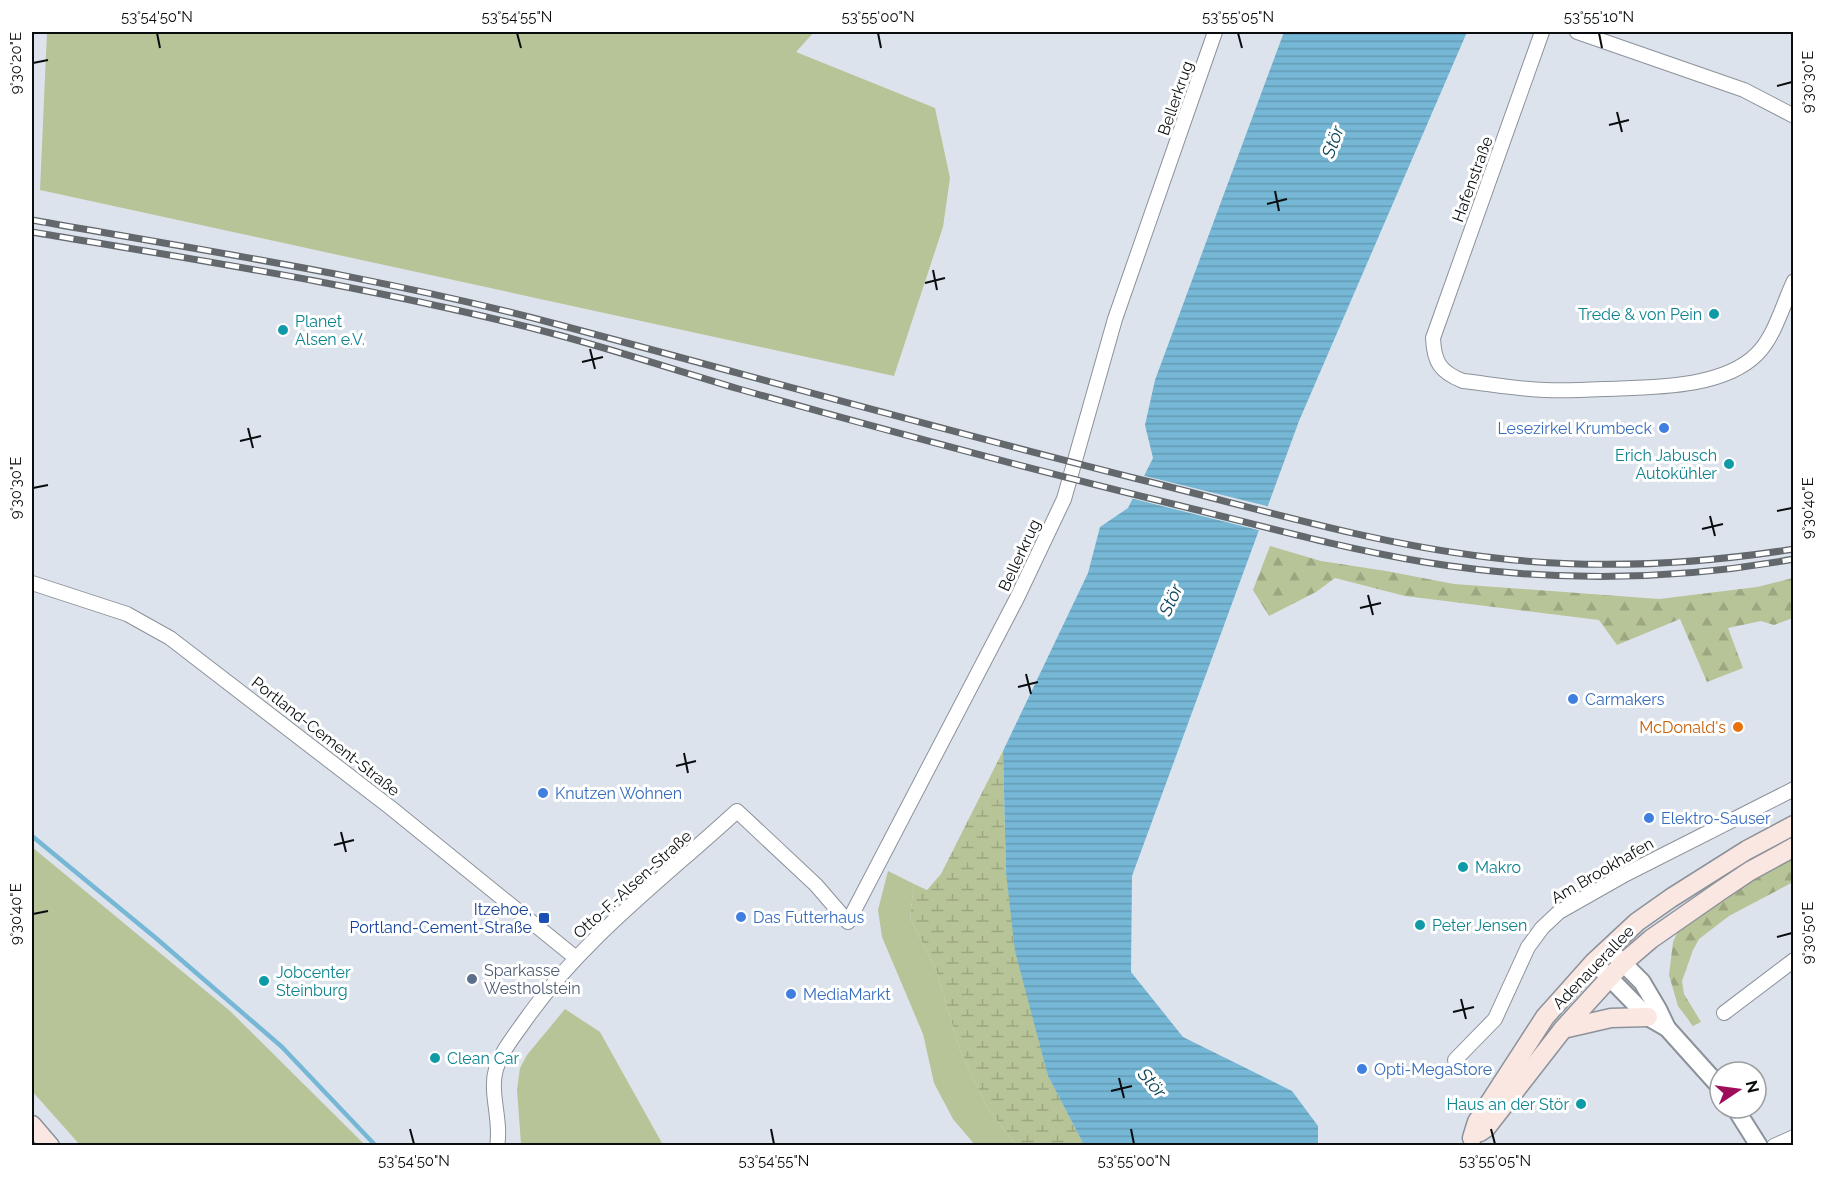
<svg xmlns="http://www.w3.org/2000/svg" width="1825" height="1177" viewBox="0 0 1825 1177" font-family="Raleway,sans-serif">
  <style>
    .green { fill: #b7c497 }
    .forest { fill: url(#forest-firs) }
    .wetland { fill: url(#wetland-marsh) }
    .water { fill: url(#water-rules) }
    .pier { fill: #dce3ec }
    .lines { fill: none; stroke-linecap: round; stroke-linejoin: round }
    .stream { stroke: #75b7d5; stroke-width: 4.5 }
    .minor-casing { stroke: #8c929a; stroke-width: 16 }
    .tertiary-casing { stroke: #8c929a; stroke-width: 20 }
    .secondary-casing { stroke: #8c929a; stroke-width: 21 }
    .minor { stroke: #fff; stroke-width: 14 }
    .tertiary { stroke: #fff; stroke-width: 16 }
    .secondary { stroke: #fbe7e2; stroke-width: 18 }
    .rail-casing { stroke: #63686d; stroke-width: 7 }
    .rail { stroke: #fff; stroke-width: 4.5; stroke-dasharray: 14; stroke-linecap: butt }
    .ticks { fill: none; stroke: #0a0d0f; stroke-width: 2 }
    .culture-dot { fill: #0f9aa8; stroke: #fff; stroke-width: 2 }
    .shop-dot { fill: #3f7fe0; stroke: #fff; stroke-width: 2 }
    .food-dot { fill: #e8710a; stroke: #fff; stroke-width: 2 }
    .transit-dot { fill: #1a4fb4; stroke: #fff; stroke-width: 2 }
    .service-dot { fill: #5c6f8a; stroke: #fff; stroke-width: 2 }
    .labels { text-anchor: middle; stroke-width: 6; stroke-linejoin: round; paint-order: stroke }
    .street-label { font-size: 16px; fill: #0a0d0f; stroke: #fff }
    .culture-label { font-size: 16px; fill: #0d838f; stroke: #fff; text-anchor: start }
    .shop-label { font-size: 16px; fill: #366cbe; stroke: #fff; text-anchor: start }
    .food-label { font-size: 16px; fill: #c56008; stroke: #fff; text-anchor: end }
    .transit-label { font-size: 16px; fill: #164399; stroke: #fff; text-anchor: end }
    .service-label { font-size: 16px; fill: #4e5e75; stroke: #fff; text-anchor: start }
    .water-label { font-size: 18px; font-style: italic; fill: #0d455b; stroke: #fff }
    .neatline { fill: none; stroke: #0a0d0f; stroke-width: 2 }
    .ticks-label { font-size: 15px; text-anchor: middle; fill: #0a0d0f }
  </style>
  <defs>
    <pattern id="forest-firs" width="22" height="20" patternUnits="userSpaceOnUse" patternTransform="scale(1.5)"><rect width="22" height="20" fill="#b7c497"/><path d="M5 1l3.5 6h-7zM16 11l3.5 6h-7z" fill="#9ca781"/></pattern>
    <pattern id="wetland-marsh" width="20" height="14" patternUnits="userSpaceOnUse" patternTransform="scale(1.5)"><rect width="20" height="14" fill="#b7c497"/><path d="M1 5h8M5 5V1M11 12h8M15 12V8" fill="none" stroke="#9ca781"/></pattern>
    <pattern id="water-rules" width="6" height="5" patternUnits="userSpaceOnUse" patternTransform="scale(1.5)"><rect width="6" height="5" fill="#75b7d5"/><path d="M0 2.5h6" fill="none" stroke="#649cb6"/></pattern>
  </defs>
  <rect width="100%" height="100%" fill="#dce3ec"/>
  <g class="green">
    <polygon points="47,32 814,32 796,52 935,108 950,178 943,227 894,376 40,190"/>
    <polygon points="32,847 230,1011 365,1145 80,1145 32,1091"/>
    <polygon points="888,871 914,884 910,918 936,970 960,1050 988,1109 1016,1145 975,1145 953,1119 934,1083 923,1034 882,937 878,910"/>
    <polygon points="565,1009 600,1032 663,1145 521,1144 517,1090 520,1068 527,1055"/>
  </g>
  <g class="forest">
    <polygon points="1270,546 1321,561 1386,571 1454,584 1659,599 1757,587 1793,578 1793,618 1774,625 1761,621 1728,628 1743,668 1707,682 1680,619 1617,645 1599,620 1405,596 1335,578 1316,592 1269,616 1253,590"/>
    <polygon points="1793,856 1793,882 1729,916 1699,939 1693,950 1682,981 1684,994 1701,1022 1693,1026 1678,1006 1669,975 1673,942 1680,927 1707,906"/>
  </g>
  <polygon class="wetland" points="1003,751 1006,872 1048,1076 1084,1145 1016,1145 988,1109 960,1050 936,970 910,918 914,884 927,890 941,874"/>
  <polygon class="water" points="1284,32 1467,32 1299,421 1132,876 1131,972 1183,1037 1292,1091 1318,1126 1318,1145 1084,1145 1048,1076 1015,951 1006,872 1003,751 1088,573 1100,527 1128,508 1153,458 1145,425 1155,380"/>
  <polygon class="pier" points="1141,475 1271,507 1262,531 1130,498"/>
  <g class="lines">
    <polyline class="stream" points="32,836 157,939 282,1047 376,1146"/>
    <g class="minor-casing">
      <g id="minor">
        <path d="M1542 32 1433 338C1434 362 1440 372 1463 381 1490 384 1517 389 1545 390 1564 391 1584 390 1604 389 1651 387 1722 389 1757 354 1775 336 1783 304 1794 281"/>
        <polyline points="1577,32 1744,90 1794,116"/>
        <polyline points="32,583 127,614 170,638 391,808 576,958"/>
        <polyline points="1724,1013 1794,960"/>
        <polyline points="1455,1060 1495,1019 1528,947 1542,928 1559,912 1626,874 1794,789"/>
        <path d="M497 1146C502 1121 489 1093 496 1069 501 1052 514 1036 524 1022 582 939 663 879 737 811L816 885 848 922 1017 598 1064 499 1115 319 1215 32"/>
        <polyline points="1774,1146 1794,1137"/>
      </g>
    </g>
    <g class="tertiary-casing">
      <g id="tertiary">
        <polyline points="1609,949 1642,982 1658,1009 1667,1028"/>
        <polyline points="1594,962 1648,1017 1667,1028 1720,1087"/>
        <polyline points="1735,1108 1759,1146"/>
      </g>
    </g>
    <g class="secondary-casing">
      <g id="secondary">
        <polyline points="1563,1029 1611,1018 1648,1017"/>
        <polyline points="32,1125 50,1146"/>
        <polyline points="1480,1132 1486,1128 1563,1029 1623,963 1651,939 1720,891 1750,871 1794,847"/>
        <polyline points="1472,1138 1477,1122 1545,1017 1594,962 1637,922 1671,898 1747,850 1794,825"/>
      </g>
    </g>
    <use href="#minor" class="minor"/>
    <use href="#tertiary" class="tertiary"/>
    <use href="#secondary" class="secondary"/>
    <g class="rail-casing">
      <g id="rail">
        <path d="M32 220C207 251 384 278 556 324 751 376 946 431 1142 480 1256 508 1370 543 1487 557 1589 570 1692 565 1794 549"/>
        <path d="M32 232C204 261 378 288 547 332 612 349 675 370 739 389 884 430 1030 469 1177 505 1259 525 1340 548 1424 562 1546 582 1672 581 1794 559"/>
      </g>
    </g>
    <use href="#rail" class="rail"/>
  </g>
  <path class="ticks" d="M157 33 160 48M517 33 521 48M878 33 881 48M1238 33 1242 48M1599 33 1602 48M33 63 48 60M1777 86 1792 82M1617 112 1622 132M1609 125 1629 120M1275 191 1279 211M1267 204 1287 199M933 270 937 290M925 283 945 278M590 349 595 369M582 362 603 357M248 428 253 448M240 441 261 436M33 488 48 485M1777 511 1792 508M1710 516 1715 536M1702 529 1723 524M1368 595 1373 615M1360 608 1381 603M1026 674 1031 694M1018 687 1038 682M684 753 688 773M676 766 696 761M341 832 346 852M334 845 354 840M33 914 48 911M1777 937 1792 933M1461 999 1466 1019M1453 1012 1474 1007M1119 1078 1124 1098M1111 1091 1132 1086M410 1129 414 1144M771 1129 774 1144M1131 1129 1134 1144M1491 1129 1495 1144"/>
  <g class="culture-dot">
    <circle cx="1714" cy="314" r="6"/>
    <circle cx="283" cy="330" r="6"/>
    <circle cx="1729" cy="464" r="6"/>
    <circle cx="1463" cy="867" r="6"/>
    <circle cx="1420" cy="925" r="6"/>
    <circle cx="264" cy="981" r="6"/>
    <circle cx="435" cy="1058" r="6"/>
    <circle cx="1581" cy="1104" r="6"/>
  </g>
  <g class="shop-dot">
    <circle cx="1664" cy="428" r="6"/>
    <circle cx="1573" cy="699" r="6"/>
    <circle cx="543" cy="793" r="6"/>
    <circle cx="1649" cy="818" r="6"/>
    <circle cx="741" cy="917" r="6"/>
    <circle cx="791" cy="994" r="6"/>
    <circle cx="1362" cy="1069" r="6"/>
  </g>
  <circle class="food-dot" cx="1738" cy="727" r="6"/>
  <rect class="transit-dot" x="538" y="912" width="12" height="12" rx="3"/>
  <circle class="service-dot" cx="472" cy="979" r="6"/>
  <g class="labels">
    <g class="street-label">
      <text transform="translate(1175 98) rotate(-71)" y="6">Bellerkrug</text>
      <text transform="translate(1472 179) rotate(-70)" y="6">Hafenstraße</text>
      <text transform="translate(1019 555) rotate(-65)" y="6">Bellerkrug</text>
      <text transform="translate(326 736) rotate(38)" y="6">Portland-Cement-Straße</text>
      <text transform="translate(1602 870) rotate(-30)" y="6">Am Brookhafen</text>
      <text transform="translate(632 884) rotate(-42)" y="6">Otto-F.-Alsen-Straße</text>
      <text transform="translate(1593 967) rotate(-46)" y="6">Adenauerallee</text>
    </g>
    <g class="culture-label">
      <text x="1702" y="320" text-anchor="end">Trede &amp; von Pein</text>
      <text x="295" y="327">Planet<tspan x="295" dy="18">Alsen e.V.</tspan></text>
      <text x="1717" y="461" text-anchor="end">Erich Jabusch<tspan x="1717" dy="18">Autokühler</tspan></text>
      <text x="1475" y="873">Makro</text>
      <text x="1432" y="931">Peter Jensen</text>
      <text x="276" y="978">Jobcenter<tspan x="276" dy="18">Steinburg</tspan></text>
      <text x="447" y="1064">Clean Car</text>
      <text x="1569" y="1110" text-anchor="end">Haus an der Stör</text>
    </g>
    <g class="shop-label">
      <text x="1652" y="434" text-anchor="end">Lesezirkel Krumbeck</text>
      <text x="1585" y="705">Carmakers</text>
      <text x="555" y="799">Knutzen Wohnen</text>
      <text x="1661" y="824">Elektro-Sauser</text>
      <text x="753" y="923">Das Futterhaus</text>
      <text x="803" y="1000">MediaMarkt</text>
      <text x="1374" y="1075">Opti-MegaStore</text>
    </g>
    <g class="food-label">
      <text x="1726" y="733">McDonald's</text>
    </g>
    <g class="transit-label">
      <text x="532" y="915">Itzehoe,<tspan x="532" dy="18">Portland-Cement-Straße</tspan></text>
    </g>
    <g class="service-label">
      <text x="484" y="976">Sparkasse<tspan x="484" dy="18">Westholstein</tspan></text>
    </g>
    <g class="water-label">
      <text transform="translate(1333 142) rotate(-70)" y="6">Stör</text>
      <text transform="translate(1171 600) rotate(-66)" y="6">Stör</text>
      <text transform="translate(1152 1083) rotate(49)" y="6">Stör</text>
    </g>
  </g>
  <rect width="1825" height="1177" fill="none" stroke="#ffffff" stroke-width="66"/>
  <g transform="translate(1738 1090) rotate(77)"><circle r="28" fill="#ffffff" stroke="#9d9e9f" stroke-width="1.5"/>
  <path d="M0-4.5L10 22L0 15L-10 22Z" fill="#9d0d59"/>
  <text y="-9" font-size="16" font-weight="bold" text-anchor="middle" fill="#0a0d0f">N</text>
  </g>
  <rect x="33" y="33" width="1759" height="1111" class="neatline"/>
  <g class="ticks-label">
    <text x="157" y="22">53°54'50"N</text>
    <text x="517" y="22">53°54'55"N</text>
    <text x="878" y="22">53°55'00"N</text>
    <text x="1238" y="22">53°55'05"N</text>
    <text x="1599" y="22">53°55'10"N</text>
    <text transform="translate(16 63) rotate(-90)" y="5">9°30'20"E</text>
    <text transform="translate(1808 82) rotate(-90)" y="5">9°30'30"E</text>
    <text transform="translate(16 488) rotate(-90)" y="5">9°30'30"E</text>
    <text transform="translate(1808 508) rotate(-90)" y="5">9°30'40"E</text>
    <text transform="translate(16 914) rotate(-90)" y="5">9°30'40"E</text>
    <text transform="translate(1808 933) rotate(-90)" y="5">9°30'50"E</text>
    <text x="414" y="1166">53°54'50"N</text>
    <text x="774" y="1166">53°54'55"N</text>
    <text x="1134" y="1166">53°55'00"N</text>
    <text x="1495" y="1166">53°55'05"N</text>
  </g>
</svg>
